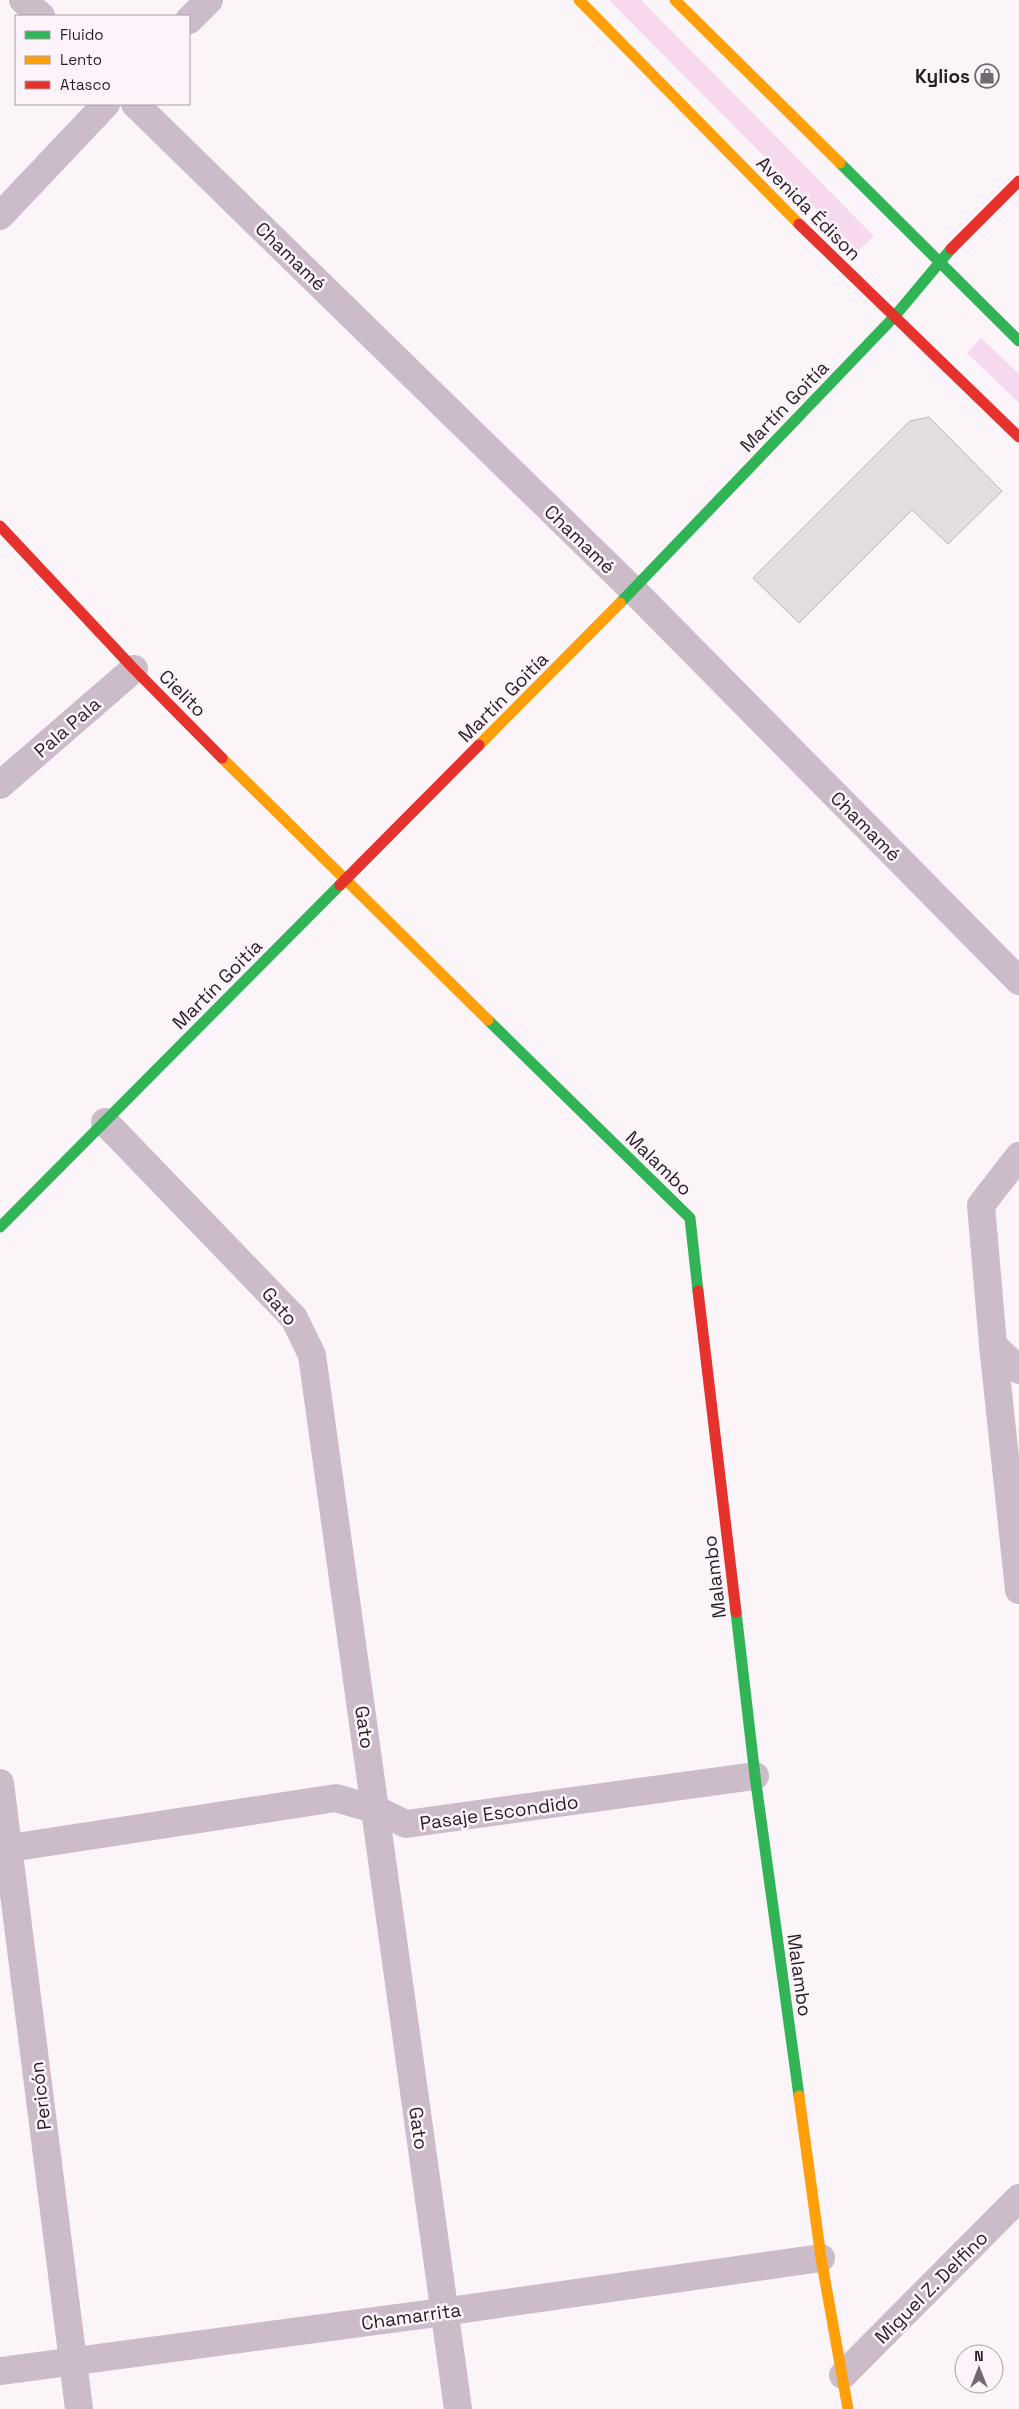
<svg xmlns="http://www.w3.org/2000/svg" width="1019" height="2409" viewBox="0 0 1019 2409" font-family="'Space Grotesk',sans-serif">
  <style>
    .green { fill: #f6d9ef }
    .building { fill: #e3dce1; stroke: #bcb5ba }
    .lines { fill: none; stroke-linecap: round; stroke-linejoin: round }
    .street { stroke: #ccbcc9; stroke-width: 28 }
    .fast { stroke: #30b455; stroke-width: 11 }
    .slow { stroke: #ff9f0a; stroke-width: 11 }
    .jam { stroke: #e5322d; stroke-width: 11 }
    .labels { text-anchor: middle; stroke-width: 5; stroke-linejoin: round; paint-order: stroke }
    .poi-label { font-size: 19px; font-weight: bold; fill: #281f26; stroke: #fdf3fa; text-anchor: end }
    .street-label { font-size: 19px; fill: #281f26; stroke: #fdf3fa }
  </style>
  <rect width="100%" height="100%" fill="#fbf5f9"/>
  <g class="green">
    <polygon points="609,0 641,0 874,236 858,251"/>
    <polygon points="981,338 1019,374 1019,403 967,353"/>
  </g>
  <polygon class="building" points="929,417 1002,491 948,544 912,510 799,623 753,578 910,421"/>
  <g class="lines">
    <g class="street">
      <polyline points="23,0 41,16"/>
      <polyline points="189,20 209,0"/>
      <polyline points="135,104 633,590 1019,981"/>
      <polyline points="0,216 106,104"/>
      <polyline points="0,785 134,669"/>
      <polyline points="105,1122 294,1318 312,1355 458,2409"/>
      <polyline points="1019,1156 981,1205 993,1345 1019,1590"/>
      <polyline points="993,1345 1019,1370"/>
      <polyline points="0,1783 79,2409"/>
      <polyline points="10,1848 336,1798 377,1810 406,1824 755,1776"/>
      <polyline points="0,2371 443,2312 821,2258"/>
      <polyline points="843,2375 1019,2198"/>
    </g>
    <g class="fast">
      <polyline points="840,163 1019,341"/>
      <polyline points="620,603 894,317 951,249"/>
      <polyline points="488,1020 690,1218 698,1291"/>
      <polyline points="0,1227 340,885"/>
      <polyline points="736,1612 755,1776 799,2096"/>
    </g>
    <g class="slow">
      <polyline points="579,0 799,224"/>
      <polyline points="675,0 840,163"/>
      <polyline points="479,745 620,603"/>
      <polyline points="222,758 488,1020"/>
      <polyline points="799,2096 821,2258 848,2409"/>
    </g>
    <g class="jam">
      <polyline points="799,224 1019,437"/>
      <polyline points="951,249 1019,181"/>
      <polyline points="0,526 134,669 222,758"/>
      <polyline points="340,885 479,745"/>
      <polyline points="698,1291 736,1612"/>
    </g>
  </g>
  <defs>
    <g id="shop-ring" transform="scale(1.25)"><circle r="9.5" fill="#fdf3fa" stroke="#726a70" stroke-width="1.5"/><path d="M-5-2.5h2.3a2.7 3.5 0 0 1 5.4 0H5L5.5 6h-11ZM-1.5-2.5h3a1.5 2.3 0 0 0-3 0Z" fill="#726a70"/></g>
  </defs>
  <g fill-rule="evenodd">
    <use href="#shop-ring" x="987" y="76"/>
  </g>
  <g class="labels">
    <g class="poi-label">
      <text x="970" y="83">Kylios</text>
    </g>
    <g class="street-label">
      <text transform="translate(809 208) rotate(45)" y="7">Avenida Édison</text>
      <text transform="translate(291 256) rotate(44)" y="7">Chamamé</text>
      <text transform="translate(784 406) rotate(-46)" y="7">Martín Goitía</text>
      <text transform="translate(580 539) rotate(44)" y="7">Chamamé</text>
      <text transform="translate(183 693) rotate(45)" y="7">Cielito</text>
      <text transform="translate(503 697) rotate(-45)" y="7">Martín Goitía</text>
      <text transform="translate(67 727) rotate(-41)" y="7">Pala Pala</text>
      <text transform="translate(866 826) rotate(45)" y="7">Chamamé</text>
      <text transform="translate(217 984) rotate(-45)" y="7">Martín Goitía</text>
      <text transform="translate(659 1163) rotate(44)" y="7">Malambo</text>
      <text transform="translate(280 1306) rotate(50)" y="7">Gato</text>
      <text transform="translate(714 1577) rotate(-97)" y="7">Malambo</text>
      <text transform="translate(365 1727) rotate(82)" y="7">Gato</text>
      <text transform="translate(499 1812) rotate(-8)" y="7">Pasaje Escondido</text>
      <text transform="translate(800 1975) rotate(82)" y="7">Malambo</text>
      <text transform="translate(40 2096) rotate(-97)" y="7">Pericón</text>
      <text transform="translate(419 2128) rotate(82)" y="7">Gato</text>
      <text transform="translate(931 2287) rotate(-45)" y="7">Miguel Z. Delfino</text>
      <text transform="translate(411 2316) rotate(-8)" y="7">Chamarrita</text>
    </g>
  </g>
  <rect x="15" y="15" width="175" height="90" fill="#fdf3fa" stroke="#a89ea5"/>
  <rect x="25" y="31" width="25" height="8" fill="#30b455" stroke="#a89ea5"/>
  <text x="60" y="40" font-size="15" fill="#281f26">Fluido</text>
  <rect x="25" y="56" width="25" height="8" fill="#ff9f0a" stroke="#a89ea5"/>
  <text x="60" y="65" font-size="15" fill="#281f26">Lento</text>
  <rect x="25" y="81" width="25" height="8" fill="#e5322d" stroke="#a89ea5"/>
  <text x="60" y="90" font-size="15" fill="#281f26">Atasco</text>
  <g transform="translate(979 2369)"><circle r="24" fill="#fdf3fa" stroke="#a89ea5"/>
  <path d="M0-4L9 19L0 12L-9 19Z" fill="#726a70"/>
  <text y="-8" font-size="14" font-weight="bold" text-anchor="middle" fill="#281f26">N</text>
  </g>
</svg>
